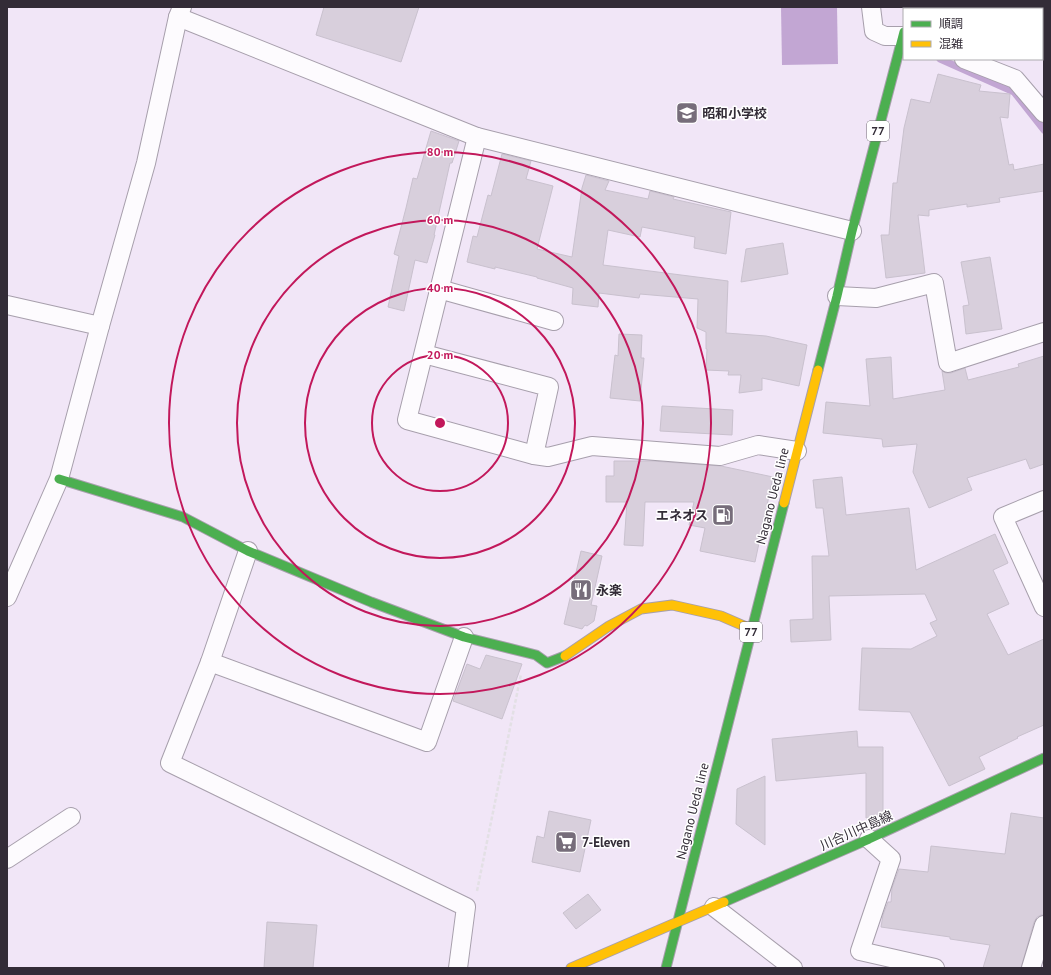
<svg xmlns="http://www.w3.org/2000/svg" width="1051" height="975" viewBox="0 0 1051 975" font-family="'PT Sans','Noto Sans JP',sans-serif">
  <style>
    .water { fill: #c2a6d3 }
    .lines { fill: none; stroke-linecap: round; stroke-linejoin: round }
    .stream { stroke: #c2a6d3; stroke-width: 7 }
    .building { fill: #d8cfdc; stroke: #c9c1ce }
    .street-casing { stroke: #a79fac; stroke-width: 20 }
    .fast-casing { stroke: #a79fac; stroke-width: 11 }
    .slow-casing { stroke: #a79fac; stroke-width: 11 }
    .path { stroke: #e3e0e5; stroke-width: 2.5; stroke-dasharray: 4 2; stroke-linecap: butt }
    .street { stroke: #fdfbfe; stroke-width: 18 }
    .fast { stroke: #4caf50; stroke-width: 9 }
    .slow { stroke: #ffc107; stroke-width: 9 }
    .ring { fill: none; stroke: #c2185b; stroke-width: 2 }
    .labels { text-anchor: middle; stroke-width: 3; stroke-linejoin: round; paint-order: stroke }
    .shield { fill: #fff; stroke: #706b73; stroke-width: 1 }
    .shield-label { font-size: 12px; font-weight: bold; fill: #332c37 }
    .poi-label { font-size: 13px; font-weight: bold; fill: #332c37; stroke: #fff; text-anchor: start }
    .street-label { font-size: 13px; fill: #332c37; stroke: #fff }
    .centre { fill: #c2185b; stroke: #fff; stroke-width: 2 }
    .ring-label { font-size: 12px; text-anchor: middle; font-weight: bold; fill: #c2185b; stroke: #fff; stroke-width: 3; stroke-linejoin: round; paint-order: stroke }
  </style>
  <rect width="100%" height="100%" fill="#f1e6f7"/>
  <polygon class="water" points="781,7 837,7 838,64 782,65"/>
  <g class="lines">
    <polyline class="stream" points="940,59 1014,92 1044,130"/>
  </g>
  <g class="building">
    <polygon points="324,7 419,7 401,62 316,35"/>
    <polygon points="938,74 981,85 979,91 1010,94 1008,118 1000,117 1009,165 1013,164 1014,170 1044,164 1044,191 999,198 1000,202 967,207 967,204 929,210 929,216 918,215 925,273 886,278 881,235 889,235 893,183 897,183 904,128 911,99 930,103"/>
    <polygon points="431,131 459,141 452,163 450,163 434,235 435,235 427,263 415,260 404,311 388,307 399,256 394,254 406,208 413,178 417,179"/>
    <polygon points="502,154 531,161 526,179 553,186 537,249 572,257 582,188 586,175 609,181 605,190 648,199 650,191 674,197 673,199 731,212 726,254 694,248 695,237 642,227 640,237 608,230 603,265 728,281 726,333 766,336 807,345 799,386 762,378 762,390 739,393 741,375 728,375 729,371 706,370 707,349 706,349 706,332 697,328 698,299 640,294 639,298 599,293 598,307 572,304 573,288 537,278 537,277 495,267 495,269 467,262 473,236 477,237 488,195 491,196"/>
    <polygon points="783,243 788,274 741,282 746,249"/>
    <polygon points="990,257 1002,329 966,334 963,306 969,305 961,262"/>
    <polygon points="619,334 642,335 641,358 644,358 640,401 610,398 615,355 618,356"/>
    <polygon points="1044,356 1044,464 1030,469 1026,459 967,478 972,490 929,508 913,472 917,444 883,447 882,439 823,433 826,402 870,406 866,359 891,357 893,399 945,390 942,371 946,373 951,373 965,368 968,380 1019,367 1018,364"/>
    <polygon points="662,406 733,410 732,435 660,431"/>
    <polygon points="614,461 652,461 721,466 773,477 755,562 700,551 705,528 689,525 694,502 645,502 643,546 624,545 627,502 606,502 606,476 614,476"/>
    <polygon points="842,477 846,515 909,508 916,570 995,534 1008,563 993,570 1009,604 987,614 1008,655 1044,639 1044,725 1017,737 1018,738 979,757 985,769 949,786 910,712 859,710 862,648 911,649 937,636 930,623 937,620 925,594 829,596 831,640 791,642 790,620 813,619 812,556 829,556 823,508 816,508 813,480"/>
    <polygon points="581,551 602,556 591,605 597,606 594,621 587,626 585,625 582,629 564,624"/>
    <polygon points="486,655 522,664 502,719 453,701 467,664 480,669"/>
    <polygon points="857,731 858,747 883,747 883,817 866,818 866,773 776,781 772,739"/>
    <polygon points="765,776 765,845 736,824 737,789"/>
    <polygon points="549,811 591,820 580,872 532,862 537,836 544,838"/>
    <polygon points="1011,813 1044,818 1044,915 1041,915 1037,917 1034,922 1021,968 983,968 990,945 950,939 950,937 881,927 883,915 888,902 891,902 892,888 899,869 928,872 931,846 1005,854"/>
    <polygon points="588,894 601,910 576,929 563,913"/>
    <polygon points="267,922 317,925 313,968 264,968"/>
  </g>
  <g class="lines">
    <g class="street-casing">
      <g id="street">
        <polyline points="871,7 874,31 885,36 904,36"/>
        <polyline points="178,17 477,137 852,231"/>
        <polyline points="964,59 1015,79 1044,113"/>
        <polyline points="477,137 407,420 534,455 548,457 592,446 720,456 758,445 797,451"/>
        <polyline points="439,289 554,321"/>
        <polyline points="837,296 876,298 934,283 948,363 1044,332"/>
        <polyline points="7,305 100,326"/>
        <polyline points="424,354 549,387 534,455"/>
        <polyline points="1044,500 1003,517 1044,607"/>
        <polyline points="248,551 210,662 170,763 466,907 458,968"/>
        <polyline points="7,597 59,479 100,326 146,163 178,17 182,7"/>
        <polyline points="210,662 427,742 464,637"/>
        <polyline points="869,839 891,859 860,951 935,968"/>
        <polyline points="7,859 71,817"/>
        <polyline points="714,907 793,968"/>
        <polyline points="1031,968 1044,925"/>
      </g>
    </g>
    <g class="fast-casing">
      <g id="fast">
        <polyline points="909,9 910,7"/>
        <polyline points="818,370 837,296 852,231 904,32"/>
        <polyline points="59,479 183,517 248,551 371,602 464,637 536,655 547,663 565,656"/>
        <polyline points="724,902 869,839 1044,758"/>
        <polyline points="666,968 784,503"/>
      </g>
    </g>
    <g class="slow-casing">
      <g id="slow">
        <polyline points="784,503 818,370"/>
        <polyline points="565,656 609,626 641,609 672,605 721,616 751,629"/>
        <polyline points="571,968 724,902"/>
      </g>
    </g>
    <polyline class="path" points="477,891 521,674"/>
    <use href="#street" class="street"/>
    <use href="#fast" class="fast"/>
    <use href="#slow" class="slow"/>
  </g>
  <g class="ring">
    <circle cx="440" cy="423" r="68"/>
    <circle cx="440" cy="423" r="135"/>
    <circle cx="440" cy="423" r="203"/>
    <circle cx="440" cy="423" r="271"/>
  </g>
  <defs>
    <g id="school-square" transform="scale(1.15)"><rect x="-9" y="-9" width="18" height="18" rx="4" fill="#766d7a" stroke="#fff"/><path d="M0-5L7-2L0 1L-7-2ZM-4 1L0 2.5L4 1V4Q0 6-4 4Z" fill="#fff"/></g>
    <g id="fuel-square" transform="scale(1.15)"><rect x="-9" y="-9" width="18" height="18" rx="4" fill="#766d7a" stroke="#fff"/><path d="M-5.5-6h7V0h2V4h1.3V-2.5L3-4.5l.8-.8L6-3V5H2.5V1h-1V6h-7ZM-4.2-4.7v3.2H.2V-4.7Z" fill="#fff"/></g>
    <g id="restaurant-square" transform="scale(1.15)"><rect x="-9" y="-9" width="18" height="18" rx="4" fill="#766d7a" stroke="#fff"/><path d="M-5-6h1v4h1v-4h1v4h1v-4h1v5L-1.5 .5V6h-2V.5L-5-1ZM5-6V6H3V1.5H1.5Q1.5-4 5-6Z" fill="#fff"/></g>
    <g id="supermarket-square" transform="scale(1.15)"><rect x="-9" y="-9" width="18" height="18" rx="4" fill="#766d7a" stroke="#fff"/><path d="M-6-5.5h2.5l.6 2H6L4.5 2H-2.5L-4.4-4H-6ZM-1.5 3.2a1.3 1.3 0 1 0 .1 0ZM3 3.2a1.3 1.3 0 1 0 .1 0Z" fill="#fff"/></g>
  </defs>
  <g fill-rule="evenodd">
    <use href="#school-square" x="687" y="113"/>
    <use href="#fuel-square" x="723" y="515"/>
    <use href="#restaurant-square" x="581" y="590"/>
    <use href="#supermarket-square" x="566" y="842"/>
  </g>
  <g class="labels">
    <g class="shield">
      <rect x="867" y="121" width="22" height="20" rx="3"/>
      <rect x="740" y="622" width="22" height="20" rx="3"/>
    </g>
    <g class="shield-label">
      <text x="878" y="135">77</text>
      <text x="751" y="636">77</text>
    </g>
    <g class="poi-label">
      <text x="702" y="118">昭和小学校</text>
      <text x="708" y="520" text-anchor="end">エネオス</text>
      <text x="596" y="595">永楽</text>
      <text x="582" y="847">7-Eleven</text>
    </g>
    <g class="street-label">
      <text transform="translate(772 496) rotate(-76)" y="5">Nagano Ueda line</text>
      <text transform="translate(692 811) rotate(-76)" y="5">Nagano Ueda line</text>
      <text transform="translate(856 830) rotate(-24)" y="5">川合川中島線</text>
    </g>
  </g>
  <circle cx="440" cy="423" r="6" class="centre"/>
  <g class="ring-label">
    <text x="440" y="156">80 m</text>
    <text x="440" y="224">60 m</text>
    <text x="440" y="292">40 m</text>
    <text x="440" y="359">20 m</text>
  </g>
  <rect width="1051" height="975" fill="none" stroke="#332c37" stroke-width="16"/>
  <rect x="903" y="8" width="140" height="52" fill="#ffffff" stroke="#adabaf"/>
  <rect x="911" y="21" width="20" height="6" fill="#4caf50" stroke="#adabaf"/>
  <text x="939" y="28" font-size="12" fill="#332c37">順調</text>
  <rect x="911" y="41" width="20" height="6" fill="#ffc107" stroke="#adabaf"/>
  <text x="939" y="48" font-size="12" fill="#332c37">混雑</text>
</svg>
